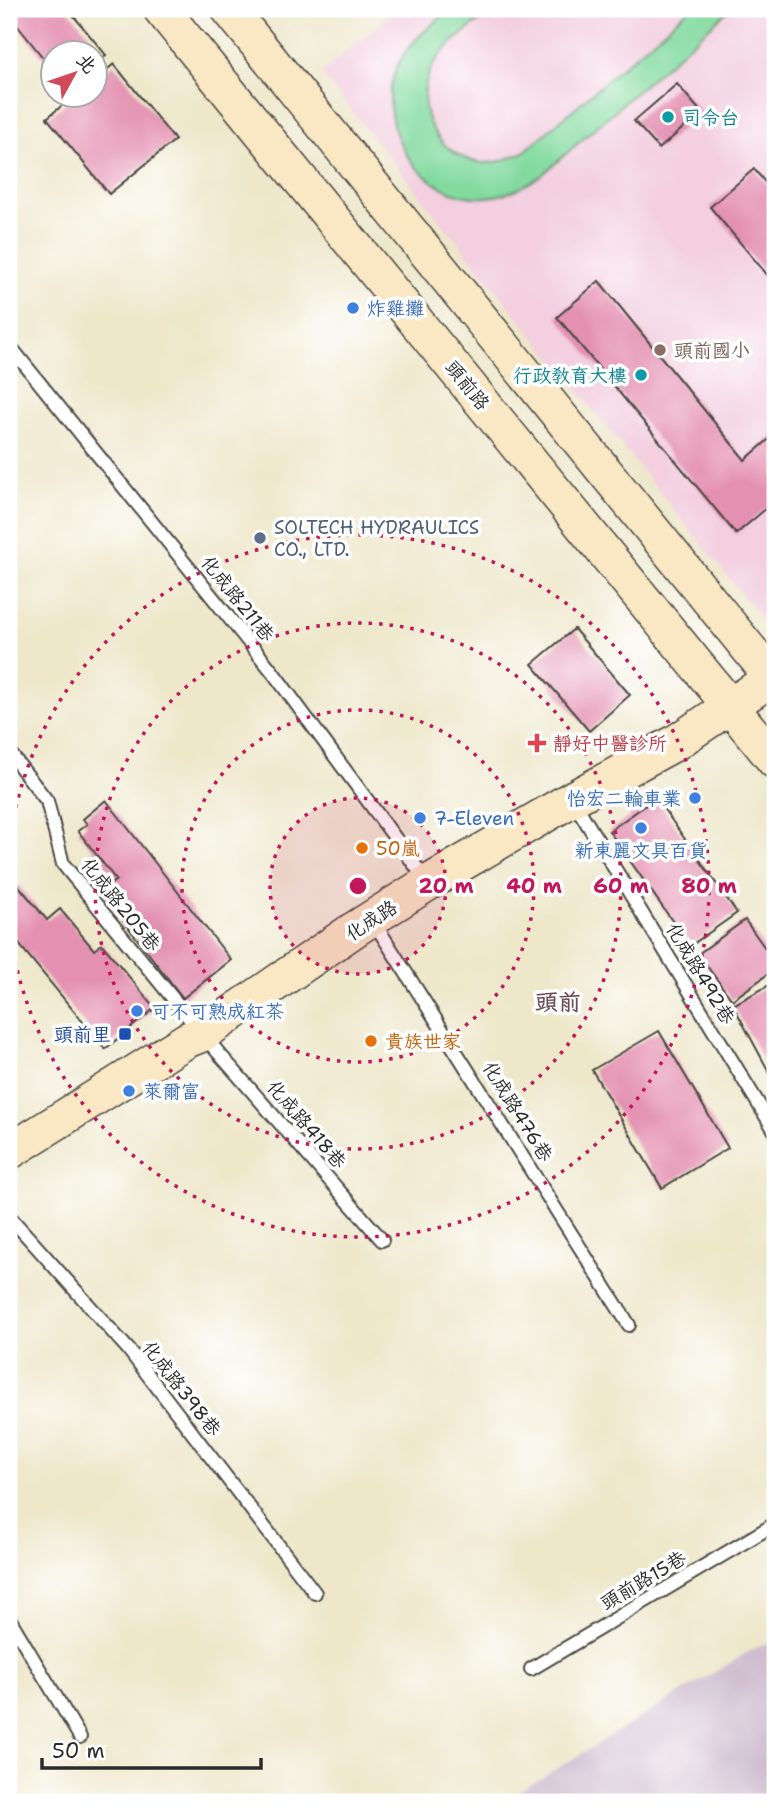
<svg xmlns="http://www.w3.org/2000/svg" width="784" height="1811" viewBox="0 0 784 1811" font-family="'Shantell Sans','LXGW WenKai TC',sans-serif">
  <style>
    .built { fill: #f3cfe0 }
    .industrial { fill: #cfbdcf }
    .green { fill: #82da9f; stroke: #568265; stroke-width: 2 }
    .building { fill: #e491b1 }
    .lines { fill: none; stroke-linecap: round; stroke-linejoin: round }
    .lane-casing { stroke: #484743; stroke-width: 16 }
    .secondary-casing { stroke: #484743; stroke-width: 38 }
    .lane { stroke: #fff; stroke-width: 12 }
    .secondary { stroke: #fae7c3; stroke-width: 35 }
    .ring { fill: none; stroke: #c2185b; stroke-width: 3.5; stroke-dasharray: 3.5 7 }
    .culture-dot { fill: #0f9aa8; stroke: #fff; stroke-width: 2.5 }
    .shop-dot { fill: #3f7fe0; stroke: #fff; stroke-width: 2.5 }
    .education-dot { fill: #8d6e63; stroke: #fff; stroke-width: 2.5 }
    .service-dot { fill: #5c6f8a; stroke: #fff; stroke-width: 2.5 }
    .health-dot { fill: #e0444e; stroke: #fff; stroke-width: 2.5 }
    .food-dot { fill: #e8710a; stroke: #fff; stroke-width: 2.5 }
    .transit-dot { fill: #1a4fb4; stroke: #fff; stroke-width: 2.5 }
    .labels { text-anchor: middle; stroke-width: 7; stroke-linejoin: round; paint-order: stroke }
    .culture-label { font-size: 19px; fill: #0d838f; stroke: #fff; text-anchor: start }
    .shop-label { font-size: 19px; fill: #366cbe; stroke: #fff; text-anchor: start }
    .education-label { font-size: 19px; fill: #785e54; stroke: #fff; text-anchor: start }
    .street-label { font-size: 19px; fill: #2b2b2b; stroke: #fff }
    .service-label { font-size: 19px; fill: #4e5e75; stroke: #fff; text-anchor: start }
    .health-label { font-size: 19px; fill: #be3a42; stroke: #fff; text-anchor: start }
    .food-label { font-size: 19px; fill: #c56008; stroke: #fff; text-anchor: start }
    .transit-label { font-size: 19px; fill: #164399; stroke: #fff; text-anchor: end }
    .quarter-label { font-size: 23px; font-weight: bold; fill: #6c4f5a; stroke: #fff }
    .centre { fill: #c2185b; stroke: #fff; stroke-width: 3.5 }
    .ring-label { font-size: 21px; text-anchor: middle; font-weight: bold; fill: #c2185b; stroke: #fff; stroke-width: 7; stroke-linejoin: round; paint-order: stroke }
  </style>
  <rect width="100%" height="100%" fill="#fff"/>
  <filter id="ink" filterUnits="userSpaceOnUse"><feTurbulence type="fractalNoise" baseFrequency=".0143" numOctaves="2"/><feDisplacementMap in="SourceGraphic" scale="14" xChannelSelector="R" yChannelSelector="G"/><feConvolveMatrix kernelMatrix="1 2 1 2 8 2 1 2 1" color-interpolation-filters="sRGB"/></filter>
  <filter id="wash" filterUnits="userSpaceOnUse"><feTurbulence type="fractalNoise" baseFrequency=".00686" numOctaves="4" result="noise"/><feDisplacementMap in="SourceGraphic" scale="28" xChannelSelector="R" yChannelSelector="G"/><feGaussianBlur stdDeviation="1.57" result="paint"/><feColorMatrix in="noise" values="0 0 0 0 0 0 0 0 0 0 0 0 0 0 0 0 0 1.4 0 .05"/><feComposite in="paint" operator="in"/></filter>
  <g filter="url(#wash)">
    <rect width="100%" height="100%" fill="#eee7ca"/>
    <polygon class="built" points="397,9 775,9 775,635 321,73"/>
    <polygon class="industrial" points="775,1639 775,1802 502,1802 753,1649"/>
    <path class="green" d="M451 9H494C474 26 443 45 431 69 411 109 438 157 482 163 497 164 510 158 524 152L689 9H730L542 175C525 186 509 195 488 197 422 203 371 127 397 67 408 42 431 26 451 9Z"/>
    <g id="blocks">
      <g class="building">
        <polygon points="9,9 68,9 106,55 94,64 94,52 52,52 52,69 9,15"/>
        <polygon points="114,64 175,140 109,194 47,118 76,94 94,94 94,80"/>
        <polygon points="677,84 701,112 659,149 634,121"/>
        <polygon points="754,169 775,194 775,284 710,207"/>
        <polygon points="599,281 745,460 775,434 775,501 736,534 557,317"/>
        <polygon points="574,629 630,695 589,731 532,664"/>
        <polygon points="656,798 737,913 690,946 609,831"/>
        <polygon points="106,800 231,960 183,998 101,892 116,880 78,831 87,824 83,819"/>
        <polygon points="18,885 47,920 60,909 94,950 102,944 155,1008 105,1049 9,932 9,893"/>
        <polygon points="745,920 775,962 775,969 732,1000 698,954"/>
        <polygon points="775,982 775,1083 733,1005"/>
        <polygon points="659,1031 728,1148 662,1188 592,1070"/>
      </g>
    </g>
  </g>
  <g filter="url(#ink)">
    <use href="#blocks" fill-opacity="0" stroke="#484743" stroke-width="2"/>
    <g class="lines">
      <g class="lane-casing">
        <g id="lane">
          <polyline points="9,345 272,671 426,880"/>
          <polyline points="9,752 47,801 63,864 202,1034 382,1240"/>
          <polyline points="574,802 775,1131"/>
          <polyline points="372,919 629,1325"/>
          <polyline points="9,1216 128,1349 315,1593"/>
          <polyline points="9,1618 80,1737"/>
          <polyline points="531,1669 775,1524"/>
        </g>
      </g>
      <g class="secondary-casing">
        <g id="secondary">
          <polyline points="161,9 775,761"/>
          <polyline points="229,9 775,681"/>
          <polyline points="9,1152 187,1040 202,1034 355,929 428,883 572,799 675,743 775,676"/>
        </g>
      </g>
      <use href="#lane" class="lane"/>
      <use href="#secondary" class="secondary"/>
    </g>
  </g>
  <circle cx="358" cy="886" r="88" fill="#c2185b" fill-opacity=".12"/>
  <g class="ring">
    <circle cx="358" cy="886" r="88"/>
    <circle cx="358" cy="886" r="176"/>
    <circle cx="358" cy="886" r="263"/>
    <path d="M9 849A351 351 0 1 1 9 923"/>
  </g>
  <g class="culture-dot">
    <circle cx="668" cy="117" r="7"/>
    <circle cx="641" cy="375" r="7"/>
  </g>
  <g class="shop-dot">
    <circle cx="353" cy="308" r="7"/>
    <circle cx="695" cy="798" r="7"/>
    <circle cx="420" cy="818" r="7"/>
    <circle cx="641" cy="828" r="7"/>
    <circle cx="137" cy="1011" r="7"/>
    <circle cx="129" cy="1091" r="7"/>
  </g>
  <circle class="education-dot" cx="660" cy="350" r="7"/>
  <circle class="service-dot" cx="260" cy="538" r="7"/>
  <path class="health-dot" d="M533.5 732.5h7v7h7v7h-7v7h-7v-7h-7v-7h7z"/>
  <g class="food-dot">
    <circle cx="362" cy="848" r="7"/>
    <circle cx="371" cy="1041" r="7"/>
  </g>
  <rect class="transit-dot" x="118" y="1027" width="14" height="14" rx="3.5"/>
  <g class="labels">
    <g class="culture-label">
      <text x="682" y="124">司令台</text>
      <text x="627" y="382" text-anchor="end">行政教育大樓</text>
    </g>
    <g class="shop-label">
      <text x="367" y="315">炸雞攤</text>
      <text x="681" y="805" text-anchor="end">怡宏二輪車業</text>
      <text x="434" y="825">7-Eleven</text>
      <text x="641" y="857" text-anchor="middle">新東麗文具百貨</text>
      <text x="151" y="1018">可不可熟成紅茶</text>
      <text x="143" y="1098">萊爾富</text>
    </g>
    <g class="education-label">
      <text x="674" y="357">頭前國小</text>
    </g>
    <g class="street-label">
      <text transform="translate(468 385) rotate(51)" y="7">頭前路</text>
      <text transform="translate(238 598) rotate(51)" y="7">化成路211巷</text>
      <text transform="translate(121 904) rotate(51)" y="7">化成路205巷</text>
      <text transform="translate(371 920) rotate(-33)" y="7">化成路</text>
      <text transform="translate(701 973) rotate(59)" y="7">化成路492巷</text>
      <text transform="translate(518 1111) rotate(58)" y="7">化成路476巷</text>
      <text transform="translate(307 1124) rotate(49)" y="7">化成路418巷</text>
      <text transform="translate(182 1388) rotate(52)" y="7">化成路398巷</text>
      <text transform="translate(643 1580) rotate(-31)" y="7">頭前路15巷</text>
    </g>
    <g class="service-label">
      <text x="274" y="534">SOLTECH HYDRAULICS<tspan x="274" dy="22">CO., LTD.</tspan></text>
    </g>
    <g class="health-label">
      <text x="553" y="750">靜好中醫診所</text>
    </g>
    <g class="food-label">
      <text x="376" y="855">50嵐</text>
      <text x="385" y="1048">貴族世家</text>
    </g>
    <g class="transit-label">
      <text x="111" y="1041">頭前里</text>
    </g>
    <g class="quarter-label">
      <text x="558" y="1010">頭前</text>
    </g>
  </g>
  <circle cx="358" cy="886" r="10" class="centre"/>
  <g class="ring-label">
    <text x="446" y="893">20 m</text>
    <text x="534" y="893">40 m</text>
    <text x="621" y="893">60 m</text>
    <text x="709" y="893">80 m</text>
  </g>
  <rect width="784" height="1811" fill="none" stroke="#fff" stroke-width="35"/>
  <g transform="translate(74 74) rotate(50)"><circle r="33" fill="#ffffff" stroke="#aaaaaa" stroke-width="2"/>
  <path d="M0-5L12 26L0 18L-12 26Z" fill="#d1495b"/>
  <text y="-10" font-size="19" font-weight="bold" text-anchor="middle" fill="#2b2b2b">北</text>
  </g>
  <path d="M42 1758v10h219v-10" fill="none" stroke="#2b2b2b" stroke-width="3.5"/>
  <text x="52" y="1758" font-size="21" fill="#2b2b2b" stroke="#ffffff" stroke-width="5" paint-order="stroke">50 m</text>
</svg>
